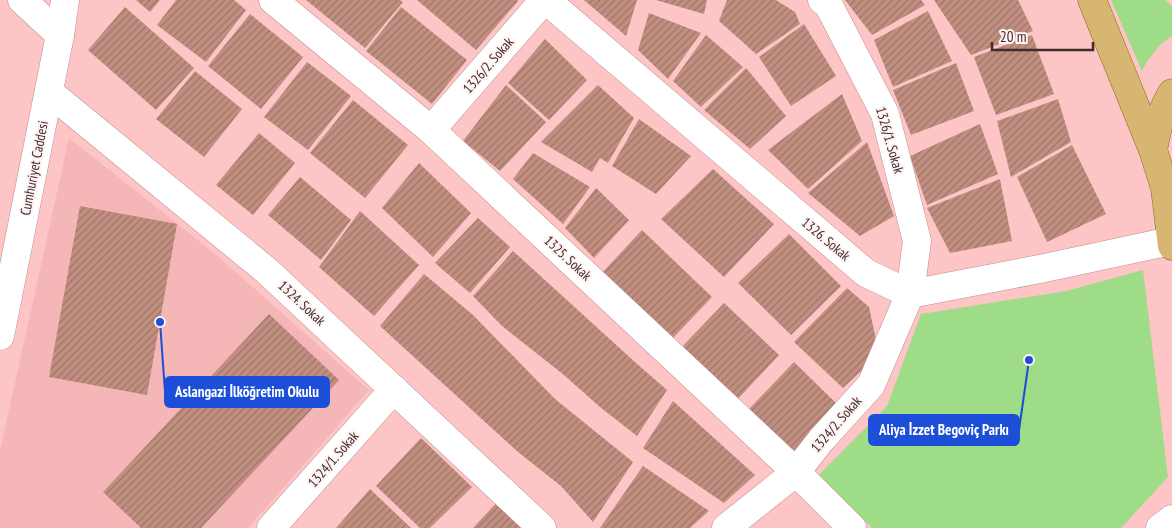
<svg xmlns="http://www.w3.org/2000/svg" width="1172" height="528" viewBox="0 0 1172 528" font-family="'PT Sans Narrow',sans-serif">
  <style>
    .built { fill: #f5b6b7 }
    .green { fill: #9edc87 }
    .building { fill: url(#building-hatch) }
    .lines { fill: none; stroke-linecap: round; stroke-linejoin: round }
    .minor-casing { stroke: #c08c8d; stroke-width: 29 }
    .secondary-casing { stroke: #c08c8d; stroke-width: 29 }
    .primary-casing { stroke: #92661b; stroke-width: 29 }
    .minor { stroke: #fff; stroke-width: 28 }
    .secondary { stroke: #fff; stroke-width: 28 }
    .primary { stroke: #d7b671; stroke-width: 28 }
    .labels { text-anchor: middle; stroke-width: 4; stroke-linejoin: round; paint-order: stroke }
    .street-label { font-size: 14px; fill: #412c2c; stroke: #fff3f3 }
    .leader { fill: none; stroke: #1d4ed8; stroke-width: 2 }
    .callout-dot { fill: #1d4ed8; stroke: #fff3f3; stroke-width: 2 }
    .callout { fill: #1d4ed8; stroke: #1d4ed8; stroke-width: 2 }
    .callout-label { font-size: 15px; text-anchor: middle; font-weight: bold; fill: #fff }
  </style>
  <defs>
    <pattern id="building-hatch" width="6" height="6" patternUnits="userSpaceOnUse" patternTransform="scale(1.25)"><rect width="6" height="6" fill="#c08f80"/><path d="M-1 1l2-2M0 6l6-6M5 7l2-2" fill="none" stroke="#9e7569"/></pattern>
  </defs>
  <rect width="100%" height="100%" fill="#fdc5c6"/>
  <polygon class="built" points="69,138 214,253 369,390 248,528 0,528 0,451"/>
  <g class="green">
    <path d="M1111 0H1165L1172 6V36C1157 46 1150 56 1142 71Z"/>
    <polygon points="1143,270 1168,477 1121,528 872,528 819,475 887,406 921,314 1066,291"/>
  </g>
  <g class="building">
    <polygon points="136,0 160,0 150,12"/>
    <polygon points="176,0 234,0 246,10 206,62 157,25"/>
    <polygon points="306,0 400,0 403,2 365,48"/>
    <polygon points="417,0 517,0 518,1 476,50"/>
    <polygon points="584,0 637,0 626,36"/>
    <polygon points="656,0 707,0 704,14"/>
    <polygon points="727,0 776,0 795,12 800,24 756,54 719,21"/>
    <polygon points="845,0 921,0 925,5 872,35"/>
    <polygon points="934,0 1018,0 1033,31 971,55"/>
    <polygon points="125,7 194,68 156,110 88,50"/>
    <polygon points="401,7 467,60 432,104 366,51"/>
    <polygon points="928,11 952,61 893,87 874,40"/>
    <polygon points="649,13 701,33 668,79 638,50"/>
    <polygon points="250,14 303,57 261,109 208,66"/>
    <polygon points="804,24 836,76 791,106 759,57"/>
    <polygon points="706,35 743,67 701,107 673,81"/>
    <polygon points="1032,35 1054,94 996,115 974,57"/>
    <polygon points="545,39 587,80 549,120 508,83"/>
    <polygon points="307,62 351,96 308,150 264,117"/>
    <polygon points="956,63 974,111 911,135 893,90"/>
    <polygon points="746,68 786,116 750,149 704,110"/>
    <polygon points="195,71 242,109 204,157 156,119"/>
    <polygon points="506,85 546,122 500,171 463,141"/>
    <polygon points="598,85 634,118 608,163 600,158 592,172 541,142"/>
    <polygon points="842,94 862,141 808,189 768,150"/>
    <polygon points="1058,99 1071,142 1011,177 997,121"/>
    <polygon points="353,100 408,145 365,198 310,153"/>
    <polygon points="639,119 691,156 656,194 612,166"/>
    <polygon points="980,124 998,174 927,205 910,156"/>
    <polygon points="259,133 295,163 253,215 216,185"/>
    <polygon points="867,142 894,216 860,236 808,193"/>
    <polygon points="1072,145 1106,214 1047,242 1017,177"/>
    <polygon points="533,153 590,187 563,224 513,179"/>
    <polygon points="419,163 471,213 433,257 382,208"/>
    <polygon points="713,169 774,224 724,277 661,219"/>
    <polygon points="300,177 351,220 321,260 268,215"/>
    <polygon points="1000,179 1012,241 950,253 927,208"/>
    <polygon points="596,188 629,220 594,258 565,228"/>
    <polygon points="80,206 177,224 147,395 49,377"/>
    <polygon points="360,211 419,265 374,316 319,267"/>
    <polygon points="478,218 510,247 470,293 435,263"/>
    <polygon points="642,230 712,297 671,340 601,274"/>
    <polygon points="789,234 841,286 791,335 738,283"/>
    <polygon points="513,251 636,363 667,390 637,436 600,407 564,375 502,326 473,296"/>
    <polygon points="424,274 473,315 555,399 633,462 593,522 561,486 518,452 380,326"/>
    <polygon points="847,288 869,307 879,354 843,388 794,342"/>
    <polygon points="724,303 779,355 735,402 679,350"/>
    <polygon points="269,314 339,380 201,528 141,528 103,492"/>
    <polygon points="794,362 838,405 793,452 749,409"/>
    <polygon points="673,401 755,475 724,503 643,448"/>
    <polygon points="421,438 472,487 430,528 420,528 376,486"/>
    <polygon points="643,466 709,511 690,528 600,528"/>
    <polygon points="370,489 411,528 336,528"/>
    <polygon points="499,500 528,528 473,528"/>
  </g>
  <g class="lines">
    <g class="minor-casing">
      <g id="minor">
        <polyline points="22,0 60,35"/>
        <polyline points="273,0 431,130 796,472 852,528"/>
        <polyline points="546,0 866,273 910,294 1040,269 1171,241"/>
        <polyline points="49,92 267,271 542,528"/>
        <polyline points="431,130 544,0"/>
        <polyline points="271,528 394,389"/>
        <polyline points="726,528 796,472 821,440 871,385 910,294 917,241 885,114 828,4 822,0"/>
        <polyline points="1160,528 1172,519"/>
      </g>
    </g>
    <g class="secondary-casing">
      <polyline id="secondary" points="0,336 60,35 65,0"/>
    </g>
    <g class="primary-casing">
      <g id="primary">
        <polyline points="1092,0 1153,150 1165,188 1172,246"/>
        <path d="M1153 150C1157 129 1161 111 1172 93"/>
      </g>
    </g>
    <use href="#minor" class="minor"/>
    <use href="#secondary" class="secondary"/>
    <use href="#primary" class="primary"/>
  </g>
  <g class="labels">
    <g class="street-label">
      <text transform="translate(488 65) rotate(-49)" y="5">1326/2. Sokak</text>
      <text transform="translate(890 140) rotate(74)" y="5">1326/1. Sokak</text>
      <text transform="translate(34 168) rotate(-79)" y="5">Cumhuriyet Caddesi</text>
      <text transform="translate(826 239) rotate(40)" y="5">1326. Sokak</text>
      <text transform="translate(568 258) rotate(43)" y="5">1325. Sokak</text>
      <text transform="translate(302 303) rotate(43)" y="5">1324. Sokak</text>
      <text transform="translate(836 424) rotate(-49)" y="5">1324/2. Sokak</text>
      <text transform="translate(333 459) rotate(-49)" y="5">1324/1. Sokak</text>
    </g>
  </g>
  <path class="leader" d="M160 322L165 392M1029 360L1019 430"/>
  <g class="callout-dot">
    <circle cx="160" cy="322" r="5"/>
    <circle cx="1029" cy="360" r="5"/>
  </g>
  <g class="callout">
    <rect x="165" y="377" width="164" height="30" rx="5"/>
    <rect x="869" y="415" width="150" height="30" rx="5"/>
  </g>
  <g class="callout-label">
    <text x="247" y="397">Aslangazi İlköğretim Okulu</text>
    <text x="944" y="435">Aliya İzzet Begoviç Parkı</text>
  </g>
  <path d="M992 42v8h101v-8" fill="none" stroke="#412c2c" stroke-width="2.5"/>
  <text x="1000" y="42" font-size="15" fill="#412c2c" stroke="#fff3f3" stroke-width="4" paint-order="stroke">20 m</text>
</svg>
